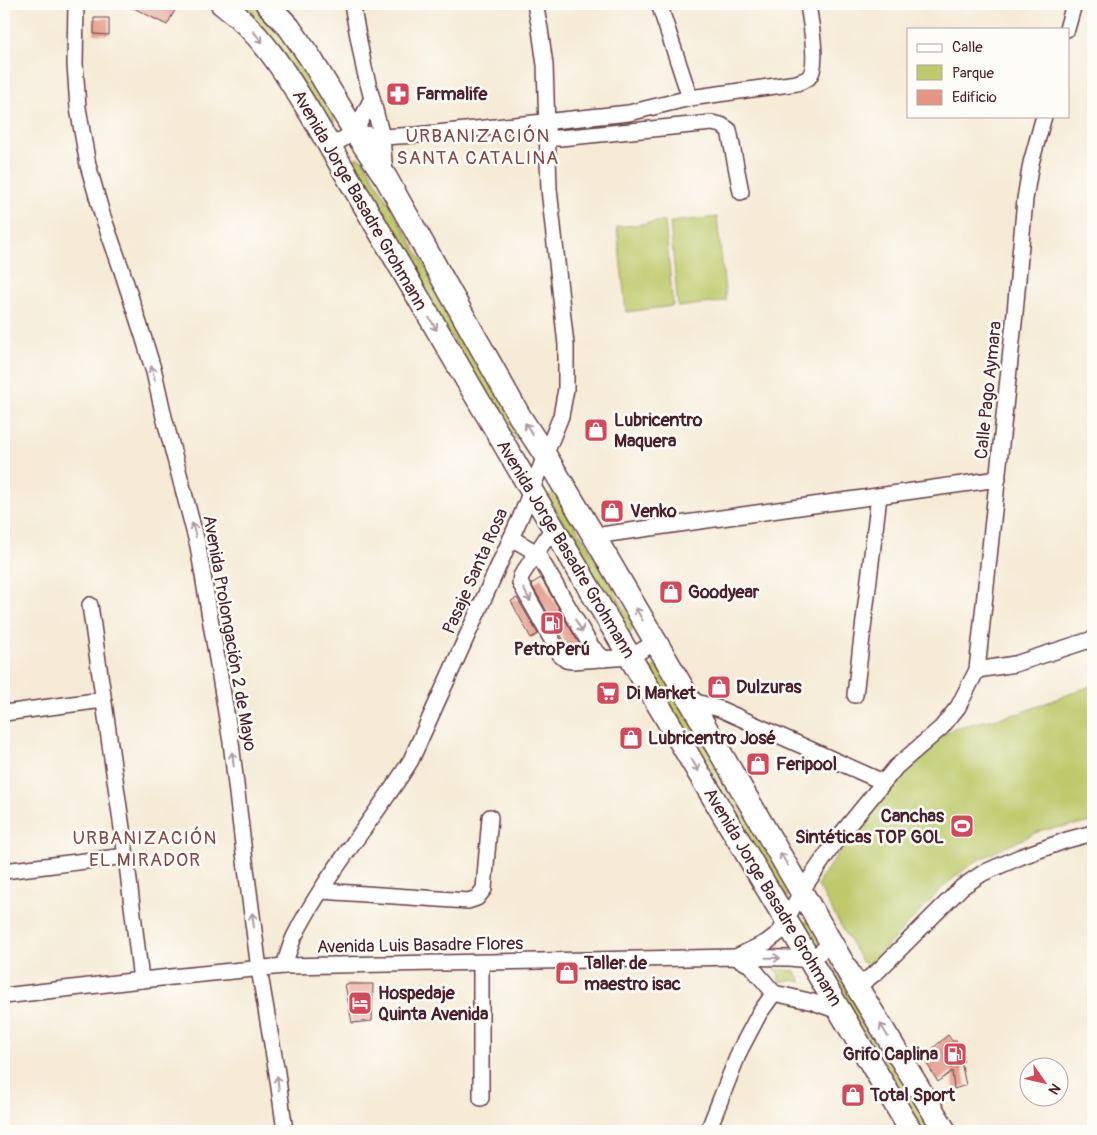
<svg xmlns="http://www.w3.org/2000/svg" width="1097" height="1135" viewBox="0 0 1097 1135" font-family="Pangolin,sans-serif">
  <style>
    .green { fill: #bdc96b; stroke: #84744b }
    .building { fill: #e39684 }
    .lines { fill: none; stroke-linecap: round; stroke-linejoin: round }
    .minor-casing { stroke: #643d44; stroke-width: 18 }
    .highway-casing { stroke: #643d44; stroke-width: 25 }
    .minor { stroke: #fff; stroke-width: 15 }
    .highway { stroke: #fff; stroke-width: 22 }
    .oneway { stroke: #ae9aa0 }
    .labels { text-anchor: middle; stroke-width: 5; stroke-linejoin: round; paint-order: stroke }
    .poi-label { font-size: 18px; font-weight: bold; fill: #4a1f2b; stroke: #fdfcf7; text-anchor: start }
    .street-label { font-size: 18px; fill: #4a1f2b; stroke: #fdfcf7 }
    .neighbourhood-label { font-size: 19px; letter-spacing: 1px; fill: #80494a; stroke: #fdfcf7 }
  </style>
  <rect width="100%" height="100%" fill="#fdfcf7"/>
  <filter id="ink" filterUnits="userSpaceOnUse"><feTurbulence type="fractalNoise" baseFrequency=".02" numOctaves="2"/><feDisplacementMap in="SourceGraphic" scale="10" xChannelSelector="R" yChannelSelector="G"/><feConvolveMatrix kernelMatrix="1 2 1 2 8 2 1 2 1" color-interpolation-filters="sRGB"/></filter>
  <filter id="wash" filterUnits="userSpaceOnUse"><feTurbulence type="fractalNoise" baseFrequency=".0096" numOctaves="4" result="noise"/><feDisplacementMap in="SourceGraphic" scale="20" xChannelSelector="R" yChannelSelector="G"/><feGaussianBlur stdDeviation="1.12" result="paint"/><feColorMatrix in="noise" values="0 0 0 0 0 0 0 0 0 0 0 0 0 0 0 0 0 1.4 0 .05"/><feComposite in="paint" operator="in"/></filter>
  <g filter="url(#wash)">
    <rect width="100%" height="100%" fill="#f5ead5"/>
    <g class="green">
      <polygon points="238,4 254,4 272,20 334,114 334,122 325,117"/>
      <polygon points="356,157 364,161 521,430 518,439 510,439 351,164"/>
      <polygon points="717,217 726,301 678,307 670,222"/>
      <polygon points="665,221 673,306 626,312 617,227"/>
      <polygon points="552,493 557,494 634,625 631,632 624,631 548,497"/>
      <polygon points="655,666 662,668 792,891 788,897 780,895 651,678 651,669"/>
      <polygon points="1093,685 1093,822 1042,830 974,862 945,885 870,964 862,962 818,886 819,881 881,792 928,745 954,728 1020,713"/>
      <path d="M808 921 821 936 819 944C808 946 805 937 800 929L802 924Z"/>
      <polygon points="831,962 934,1131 919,1131 825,966"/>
      <polygon points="774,969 795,971 802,982 789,980 779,982 778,974"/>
    </g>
    <g id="blocks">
      <g class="building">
        <polygon points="126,4 163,4 175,10 167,25"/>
        <polygon points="94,18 109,18 109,35 94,34"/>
        <polygon points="541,578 580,645 570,651 531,584"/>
        <polygon points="517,598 538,634 531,638 511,601"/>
        <polygon points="345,984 373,984 372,1021 352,1023"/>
        <polygon points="948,1035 952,1041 957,1041 960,1055 964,1061 961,1062 966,1085 954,1089 952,1071 938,1082 923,1057"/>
      </g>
    </g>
  </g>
  <g filter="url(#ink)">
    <use href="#blocks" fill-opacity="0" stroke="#643d44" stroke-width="1"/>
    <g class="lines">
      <g class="minor-casing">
        <g id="minor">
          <polyline points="76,4 75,64 78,108 88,165 102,214 121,268 143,336 154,372 164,417 198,546 231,742 244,853 259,969 277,1073 285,1131"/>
          <polyline points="352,4 364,68 382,137 385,174"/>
          <polyline points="659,4 690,98"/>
          <polyline points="1067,29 1074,4"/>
          <path d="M355 132 382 137 417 135 629 113 690 98 797 83C801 81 806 80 808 78 820 67 810 20 808 4"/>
          <polyline points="546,138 560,138 712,123 721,125 729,130 741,192"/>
          <polyline points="329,147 355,132 372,98"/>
          <polyline points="553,528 521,576 520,583 561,656 566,660 572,661 630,657 656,642"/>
          <polyline points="594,536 998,479"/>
          <polyline points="511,538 537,553 591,646 604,659"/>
          <polyline points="90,605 126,856 141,980"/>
          <polyline points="977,670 1015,664 1093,639"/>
          <polyline points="855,695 879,496"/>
          <polyline points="689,700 720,709 883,782"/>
          <polyline points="4,713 103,700"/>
          <polyline points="4,871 126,856"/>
          <polyline points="321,891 468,901 477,898 484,889 490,817"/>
          <polyline points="736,957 767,942 780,932 802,890 838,838 896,767 941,728 958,707 977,670 1015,313 1025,199 1031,163 1044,116"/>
          <polyline points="737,958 750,965 774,993 813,1002 841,1012"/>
          <path d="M284 966C287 957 290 946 294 937 326 873 374 820 411 760L521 516 561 416 566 389V345L549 189 545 65 540 29 535 4"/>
          <polyline points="857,987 878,971 962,887 983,873 1020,857 1067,840 1093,833"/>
          <polyline points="4,996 141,980 284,966 736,957 789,958 810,960 832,943"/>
          <polyline points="481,1098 481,963"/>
          <polyline points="708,1131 740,1050 759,1014 774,993"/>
        </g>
      </g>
      <g class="highway-casing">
        <g id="highway">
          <path d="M222 4C262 33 287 75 312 116L531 490 911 1131"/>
          <polyline points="267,4 289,27 311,59 355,132 386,178 520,417 545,455 594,536 857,987 945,1131"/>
        </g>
      </g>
      <use href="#minor" class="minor"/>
      <use href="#highway" class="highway"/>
    </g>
    <defs><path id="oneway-shaft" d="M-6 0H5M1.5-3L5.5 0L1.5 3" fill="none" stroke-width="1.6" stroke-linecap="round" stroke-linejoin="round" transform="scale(1.25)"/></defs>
    <g class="oneway">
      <use href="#oneway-shaft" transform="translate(258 37) rotate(51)"/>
      <use href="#oneway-shaft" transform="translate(433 324) rotate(59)"/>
      <use href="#oneway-shaft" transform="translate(153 373) rotate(-105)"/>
      <use href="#oneway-shaft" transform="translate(529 429) rotate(-123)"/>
      <use href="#oneway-shaft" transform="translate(194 530) rotate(-105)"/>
      <use href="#oneway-shaft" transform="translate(527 595) rotate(61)"/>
      <use href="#oneway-shaft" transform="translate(639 614) rotate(-120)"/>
      <use href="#oneway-shaft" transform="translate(579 626) rotate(60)"/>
      <use href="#oneway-shaft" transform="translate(233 759) rotate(-96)"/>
      <use href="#oneway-shaft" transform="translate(695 765) rotate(59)"/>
      <use href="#oneway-shaft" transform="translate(784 859) rotate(-121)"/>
      <use href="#oneway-shaft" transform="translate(253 920) rotate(-97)"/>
      <use href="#oneway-shaft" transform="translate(773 958) rotate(1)"/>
      <use href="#oneway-shaft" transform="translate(884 1030) rotate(-121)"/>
      <use href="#oneway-shaft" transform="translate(278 1083) rotate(-97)"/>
    </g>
  </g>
  <defs>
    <g id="pharmacy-square" transform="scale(1.25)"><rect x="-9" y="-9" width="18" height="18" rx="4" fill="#d1495b" stroke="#fdfcf7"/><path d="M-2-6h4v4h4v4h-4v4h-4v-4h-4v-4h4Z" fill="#fff"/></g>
    <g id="shop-square" transform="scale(1.25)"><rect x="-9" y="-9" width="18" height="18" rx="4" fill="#d1495b" stroke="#fdfcf7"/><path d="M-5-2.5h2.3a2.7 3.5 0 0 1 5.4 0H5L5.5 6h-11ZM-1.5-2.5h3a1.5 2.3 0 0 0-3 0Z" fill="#fff"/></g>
    <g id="fuel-square" transform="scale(1.25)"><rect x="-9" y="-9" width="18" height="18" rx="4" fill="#d1495b" stroke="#fdfcf7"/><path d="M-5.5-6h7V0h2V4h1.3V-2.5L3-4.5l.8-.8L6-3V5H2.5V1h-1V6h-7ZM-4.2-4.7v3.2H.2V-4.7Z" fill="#fff"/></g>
    <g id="supermarket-square" transform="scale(1.25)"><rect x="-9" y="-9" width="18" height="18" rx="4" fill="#d1495b" stroke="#fdfcf7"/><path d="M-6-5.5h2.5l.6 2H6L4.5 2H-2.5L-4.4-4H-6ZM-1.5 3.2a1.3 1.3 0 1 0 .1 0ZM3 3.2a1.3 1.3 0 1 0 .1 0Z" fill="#fff"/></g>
    <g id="stadium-square" transform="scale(1.25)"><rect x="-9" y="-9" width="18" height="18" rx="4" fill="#d1495b" stroke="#fdfcf7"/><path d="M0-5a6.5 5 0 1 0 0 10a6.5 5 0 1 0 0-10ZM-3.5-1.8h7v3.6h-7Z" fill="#fff"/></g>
    <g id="hotel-square" transform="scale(1.25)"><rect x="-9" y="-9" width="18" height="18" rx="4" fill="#d1495b" stroke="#fdfcf7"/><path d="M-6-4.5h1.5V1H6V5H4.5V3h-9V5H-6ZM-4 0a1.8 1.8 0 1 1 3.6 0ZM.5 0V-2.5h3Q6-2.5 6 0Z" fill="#fff"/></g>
  </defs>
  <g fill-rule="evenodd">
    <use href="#pharmacy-square" x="398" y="94"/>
    <use href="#shop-square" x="596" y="430"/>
    <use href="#shop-square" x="612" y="511"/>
    <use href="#shop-square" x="671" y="592"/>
    <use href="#fuel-square" x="552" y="623"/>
    <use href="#shop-square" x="719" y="687"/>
    <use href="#supermarket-square" x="608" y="693"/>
    <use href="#shop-square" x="631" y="738"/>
    <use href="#shop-square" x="758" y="764"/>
    <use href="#stadium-square" x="962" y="826"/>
    <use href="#shop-square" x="567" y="973"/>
    <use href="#hotel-square" x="360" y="1003"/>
    <use href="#fuel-square" x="955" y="1054"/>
    <use href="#shop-square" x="853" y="1095"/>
  </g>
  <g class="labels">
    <g class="poi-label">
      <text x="416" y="100">Farmalife</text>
      <text x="614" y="426">Lubricentro<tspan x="614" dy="21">Maquera</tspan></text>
      <text x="630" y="517">Venko</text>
      <text x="688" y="598">Goodyear</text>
      <text x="552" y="655" text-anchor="middle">PetroPerú</text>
      <text x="736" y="693">Dulzuras</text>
      <text x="626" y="699">Di Market</text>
      <text x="648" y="744">Lubricentro José</text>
      <text x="776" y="770">Feripool</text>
      <text x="944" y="822" text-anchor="end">Canchas<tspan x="944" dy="21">Sintéticas TOP GOL</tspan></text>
      <text x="584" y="969">Taller de<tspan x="584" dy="21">maestro isac</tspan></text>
      <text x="378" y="999">Hospedaje<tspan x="378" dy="21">Quinta Avenida</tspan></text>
      <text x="938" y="1060" text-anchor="end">Grifo Caplina</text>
      <text x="870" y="1101">Total Sport</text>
    </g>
    <g class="street-label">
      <text transform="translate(360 200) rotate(60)" y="6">Avenida Jorge Basadre Grohmann</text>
      <text transform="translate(988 390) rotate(-84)" y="6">Calle Pago Aymara</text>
      <text transform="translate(566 549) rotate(59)" y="6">Avenida Jorge Basadre Grohmann</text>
      <text transform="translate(475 571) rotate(-66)" y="6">Pasaje Santa Rosa</text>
      <text transform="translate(230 633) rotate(80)" y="6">Avenida Prolongación 2 de Mayo</text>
      <text transform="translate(773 897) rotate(59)" y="6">Avenida Jorge Basadre Grohmann</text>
      <text transform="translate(420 945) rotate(-1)" y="6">Avenida Luis Basadre Flores</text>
    </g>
    <g class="neighbourhood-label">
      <text x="478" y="142">URBANIZACIÓN<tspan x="478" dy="22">SANTA CATALINA</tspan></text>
      <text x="145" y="844">URBANIZACIÓN<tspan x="145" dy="22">EL MIRADOR</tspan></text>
    </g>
  </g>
  <rect width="1097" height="1135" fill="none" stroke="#fdfcf7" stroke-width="20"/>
  <rect x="907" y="28" width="162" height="90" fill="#fdfcf7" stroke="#b5a4a5"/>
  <rect x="917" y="44" width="25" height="8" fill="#ffffff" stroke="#b5a4a5"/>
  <text x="952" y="52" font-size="15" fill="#4a1f2b">Calle</text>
  <rect x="917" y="65" width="25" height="15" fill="#bdc96b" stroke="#b5a4a5"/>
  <text x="952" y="78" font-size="15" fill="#4a1f2b">Parque</text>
  <rect x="917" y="90" width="25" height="15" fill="#e39684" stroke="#b5a4a5"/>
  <text x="952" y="102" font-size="15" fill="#4a1f2b">Edificio</text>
  <g transform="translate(1044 1082) rotate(124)"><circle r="24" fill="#fdfcf7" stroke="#b5a4a5"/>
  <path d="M0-4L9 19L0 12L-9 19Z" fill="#d1495b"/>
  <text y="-8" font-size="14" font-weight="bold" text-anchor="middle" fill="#4a1f2b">N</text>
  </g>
</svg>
